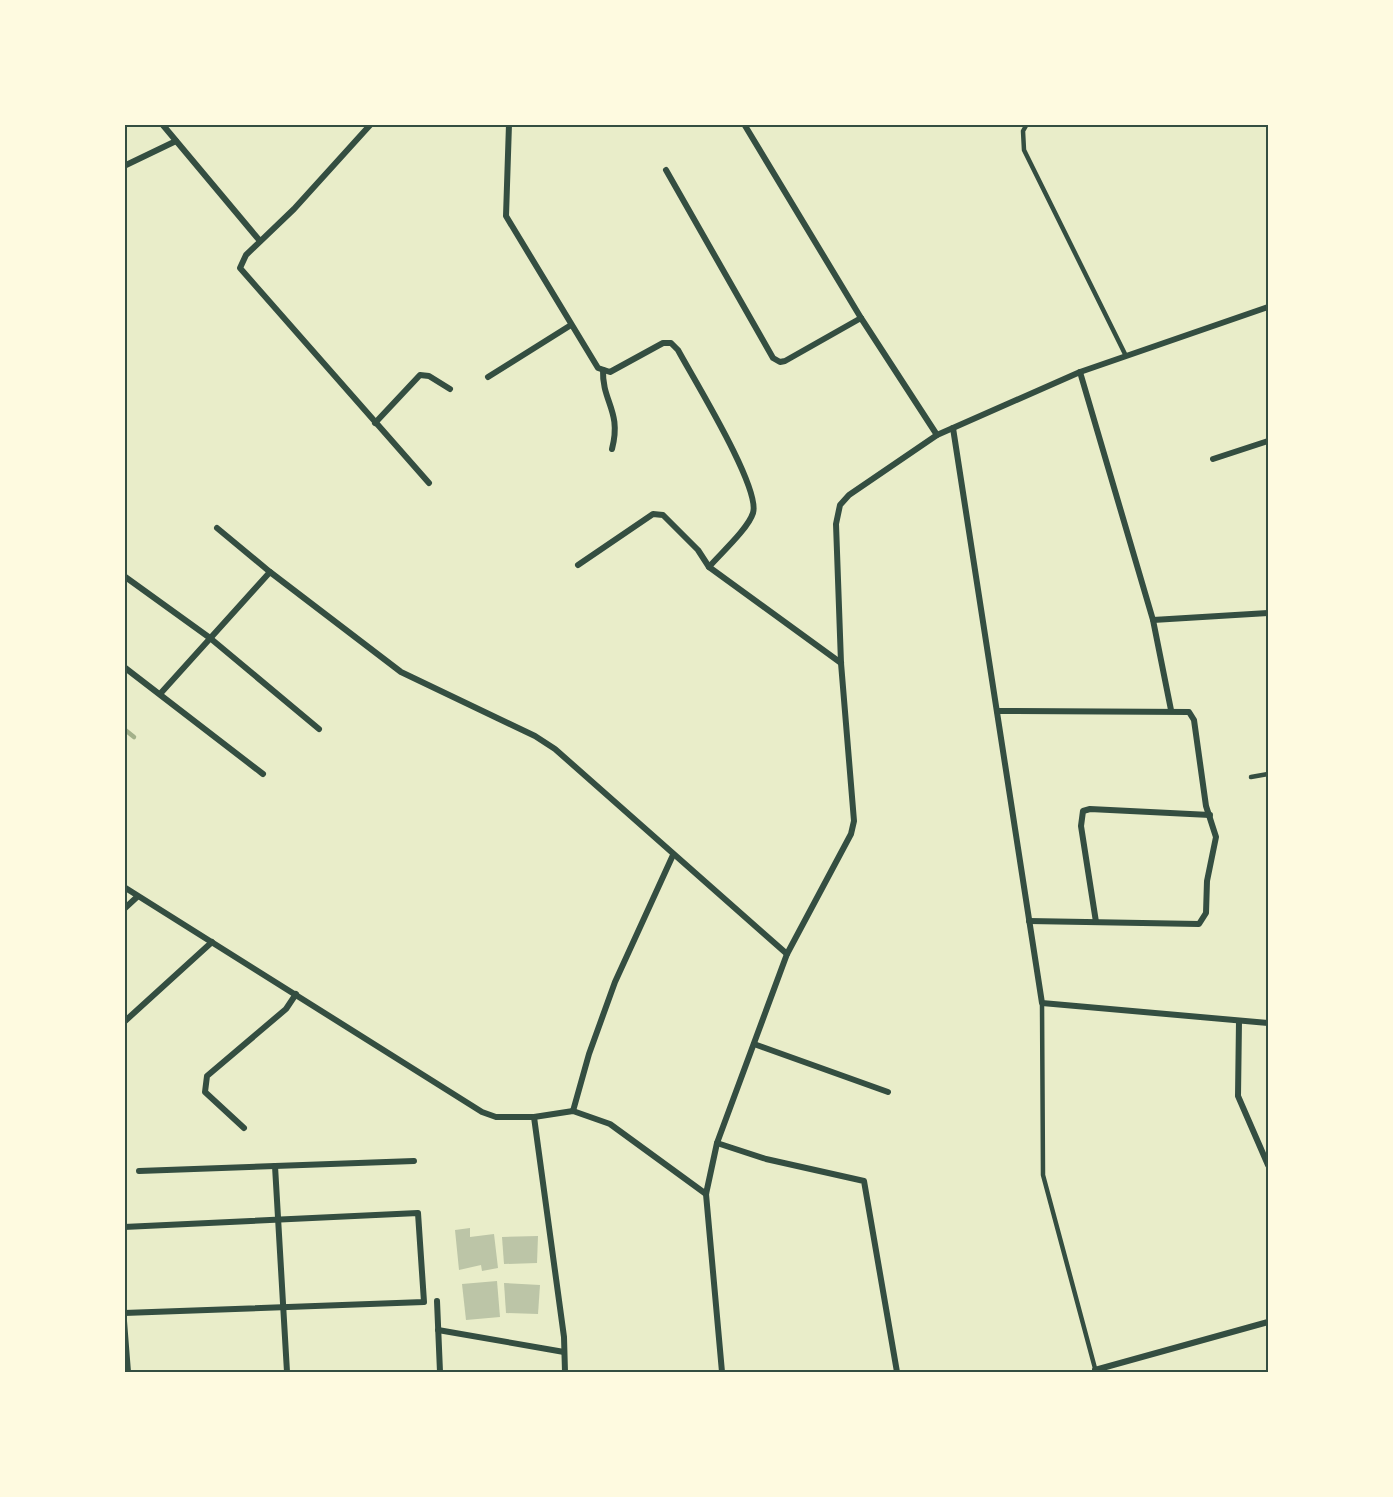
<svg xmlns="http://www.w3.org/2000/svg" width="1393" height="1497" viewBox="0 0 1393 1497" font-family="Arial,sans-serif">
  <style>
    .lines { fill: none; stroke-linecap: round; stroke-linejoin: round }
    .stream { stroke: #a3b18a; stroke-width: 4.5 }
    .building { fill: #bcc5a7 }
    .service { stroke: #344e41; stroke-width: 4.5 }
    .minor { stroke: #344e41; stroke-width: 6 }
    .neatline { fill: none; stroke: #344e41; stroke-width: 2 }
  </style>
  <rect width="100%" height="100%" fill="#e9edc9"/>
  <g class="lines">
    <polyline class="stream" points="124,729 134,737"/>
  </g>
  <g class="building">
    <polygon points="470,1228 470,1237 494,1234 498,1268 482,1271 481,1265 459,1270 455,1230"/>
    <polygon points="538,1236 537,1263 504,1264 502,1237"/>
    <polygon points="497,1281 500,1317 466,1320 462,1284"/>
    <polygon points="504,1283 540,1285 538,1314 506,1313"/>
  </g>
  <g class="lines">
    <g class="service">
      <polyline points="1027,124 1023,131 1024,150 1126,356"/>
      <polyline points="1251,777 1268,774"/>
      <polyline points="1042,1003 1043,1175 1096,1372"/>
    </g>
    <g class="minor">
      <polyline points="162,124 260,241"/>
      <polyline points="371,124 294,209 246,255 240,268 429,483"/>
      <path d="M509 124 506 216 598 368 610 372 663 343H671L678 350C693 378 761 488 753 513 748 529 720 554 709 567"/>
      <polyline points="744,124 861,318 937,435"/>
      <polyline points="124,166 176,141"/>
      <polyline points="666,170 773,358 780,362 785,361 861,318"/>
      <path d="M603 370C602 402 622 411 612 449"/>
      <polyline points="1080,372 1153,620 1268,613"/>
      <polyline points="488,377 571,325"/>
      <polyline points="375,423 420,375 429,376 450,389"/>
      <polyline points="953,428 1042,1003 1268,1023"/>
      <polyline points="1213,459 1268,441"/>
      <polyline points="217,528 270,572"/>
      <polyline points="578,565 653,514 663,515 698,550 709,567 841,663"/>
      <polyline points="124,576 210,638 319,729"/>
      <polyline points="1153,620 1171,710"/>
      <polyline points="124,667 263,774"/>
      <polyline points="160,694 270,572 401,672 535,736 555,749 787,954"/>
      <polyline points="997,711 1189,712 1194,720 1206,806 1216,837 1207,881 1206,913 1199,924 1029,921"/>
      <polyline points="124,887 482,1112 496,1117 534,1117 573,1111 610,1124 706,1194"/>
      <polyline points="124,909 137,897"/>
      <polyline points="1096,922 1081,826 1083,811 1090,809 1210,815"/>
      <polyline points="1239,1021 1238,1096 1268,1165"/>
      <polyline points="124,1022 212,942"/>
      <polyline points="754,1044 888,1092"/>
      <polyline points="573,1111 589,1054 615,982 673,855"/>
      <polyline points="534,1117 564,1337 565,1372"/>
      <polyline points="244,1128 205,1092 207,1076 286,1009 296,994"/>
      <polyline points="717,1143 766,1159 864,1181 897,1372"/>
      <polyline points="275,1166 287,1372"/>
      <polyline points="139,1171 414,1161"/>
      <polyline points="124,1227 418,1213 424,1302 124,1313"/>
      <polyline points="437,1301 440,1372"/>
      <polyline points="124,1321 128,1372"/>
      <polyline points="438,1330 564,1352"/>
      <polyline points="1095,1370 1268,1322"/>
      <polyline points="722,1372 706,1194 717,1143 787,954 851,834 854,821 841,663 836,524 840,505 849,495 937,435 1080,372 1268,307"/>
    </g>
  </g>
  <rect width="1393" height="1497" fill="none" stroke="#fefae0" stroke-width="252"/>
  <rect x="126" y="126" width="1141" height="1245" class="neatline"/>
</svg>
